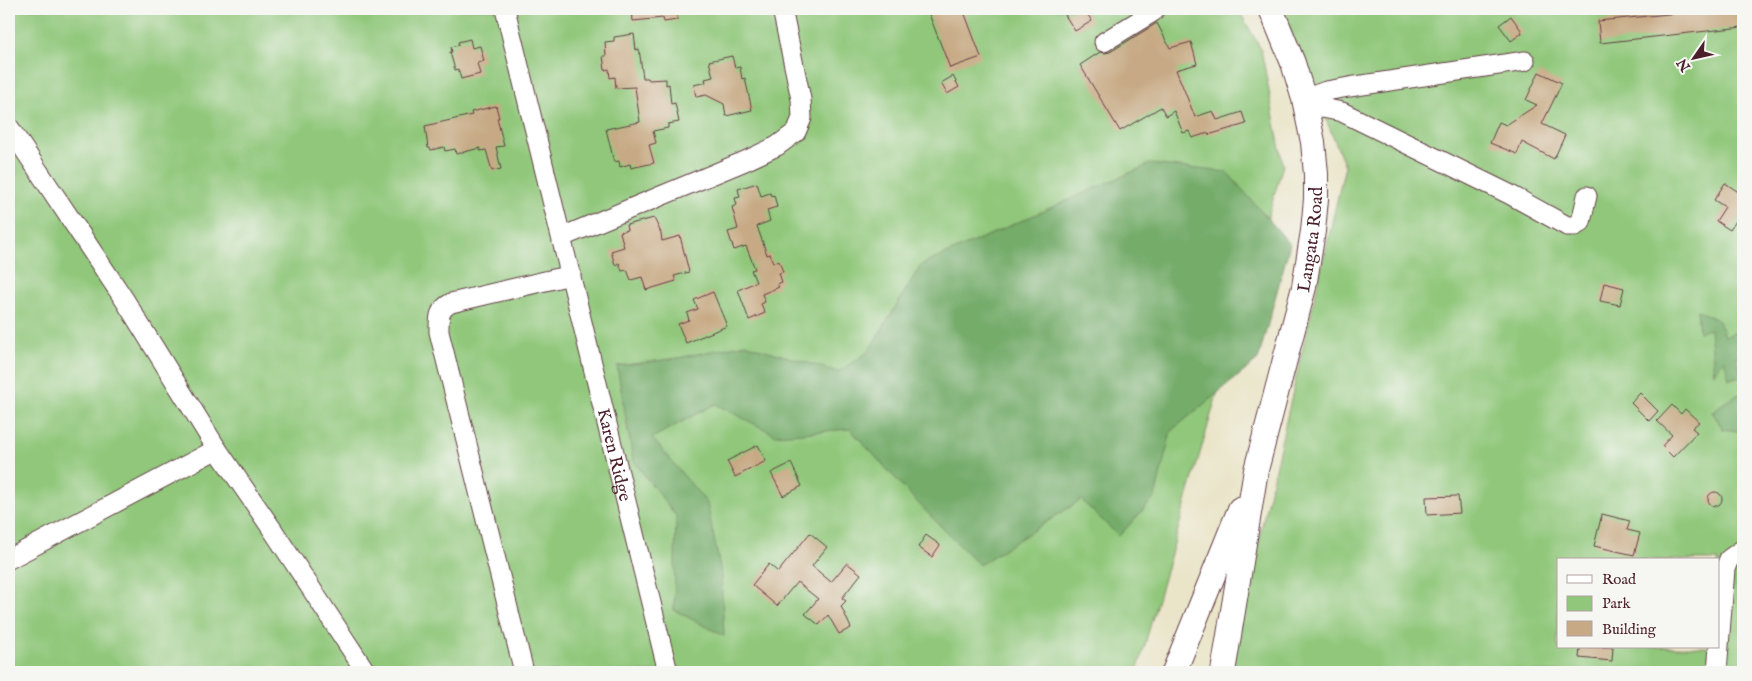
<svg xmlns="http://www.w3.org/2000/svg" width="1752" height="681" viewBox="0 0 1752 681" font-family="'IM FELL English',serif">
  <style>
    .green { fill: #90c77a; stroke: #6d7352; fill-rule: evenodd }
    .forest { fill: #74ac6a; stroke: #5f664a }
    .building { fill: #c7aa85 }
    .lines { fill: none; stroke-linecap: round; stroke-linejoin: round }
    .minor-casing { stroke: #623d43; stroke-width: 21 }
    .major-casing { stroke: #623d43; stroke-width: 26 }
    .minor { stroke: #fff; stroke-width: 19 }
    .major { stroke: #fff; stroke-width: 24 }
    .labels { text-anchor: middle; stroke-width: 5; stroke-linejoin: round; paint-order: stroke }
    .street-label { font-size: 18px; fill: #4a1f2b; stroke: #f6f6f2 }
  </style>
  <rect width="100%" height="100%" fill="#f6f6f2"/>
  <filter id="ink" filterUnits="userSpaceOnUse"><feTurbulence type="fractalNoise" baseFrequency=".02" numOctaves="2"/><feDisplacementMap in="SourceGraphic" scale="10" xChannelSelector="R" yChannelSelector="G"/><feConvolveMatrix kernelMatrix="1 2 1 2 8 2 1 2 1" color-interpolation-filters="sRGB"/></filter>
  <filter id="wash" filterUnits="userSpaceOnUse"><feTurbulence type="fractalNoise" baseFrequency=".0096" numOctaves="4" result="noise"/><feDisplacementMap in="SourceGraphic" scale="20" xChannelSelector="R" yChannelSelector="G"/><feGaussianBlur stdDeviation="1.12" result="paint"/><feColorMatrix in="noise" values="0 0 0 0 0 0 0 0 0 0 0 0 0 0 0 0 0 1.4 0 .05"/><feComposite in="paint" operator="in"/></filter>
  <g filter="url(#wash)">
    <rect width="100%" height="100%" fill="#eae5c9"/>
    <g class="green">
      <polygon points="9,9 1238,9 1261,49 1283,165 1137,672 9,672"/>
      <path d="M1281 9H1743V672H1228L1345 166ZM1558 560H1718V647H1558Z"/>
    </g>
    <g class="forest">
      <polygon points="1150,164 1227,172 1290,244 1258,360 1171,431 1155,497 1119,536 1081,500 979,565 917,502 850,429 776,435 715,404 652,438 707,503 721,573 724,636 674,610 676,516 633,460 617,366 678,358 745,344 838,372 868,352 921,265"/>
      <polygon points="1697,310 1719,321 1724,336 1738,331 1743,333 1743,358 1735,356 1742,376 1729,379 1724,359 1714,373 1710,329 1699,332"/>
      <polygon points="1743,392 1743,432 1723,429 1712,412 1725,402"/>
    </g>
    <g id="blocks">
      <g class="building">
        <polygon points="632,9 677,9 677,20 664,22 663,18 633,21"/>
        <polygon points="927,9 963,9 981,57 950,68"/>
        <polygon points="1076,9 1084,9 1092,21 1075,31 1065,15"/>
        <polygon points="1719,9 1741,9 1743,27 1600,43 1598,21"/>
        <polygon points="1511,16 1521,30 1522,33 1511,41 1499,25"/>
        <polygon points="1157,23 1170,48 1191,42 1197,64 1176,70 1195,117 1213,111 1217,120 1242,112 1246,124 1208,135 1208,133 1192,138 1189,131 1183,133 1174,111 1166,116 1161,107 1120,131 1080,65 1100,52 1105,53 1110,52"/>
        <polygon points="634,34 636,50 639,49 643,78 648,78 649,80 666,79 666,85 669,84 671,104 675,103 679,122 668,124 668,128 653,131 656,143 649,145 654,163 631,168 630,164 620,167 619,161 614,162 606,129 640,122 635,87 616,88 615,77 610,78 609,69 605,70 603,56 606,56 605,42 614,41 614,37"/>
        <polygon points="470,39 472,48 480,46 484,61 477,63 480,74 461,79 458,69 455,70 450,52 452,52 451,47 459,45 458,42"/>
        <polygon points="732,56 735,68 740,67 742,79 745,78 752,110 726,116 724,104 706,95 696,97 694,85 706,82 705,79 713,77 709,61"/>
        <polygon points="1539,72 1562,83 1542,124 1565,135 1554,159 1522,142 1517,154 1490,143 1499,122 1506,125 1537,105 1526,100"/>
        <polygon points="953,76 959,87 947,94 941,83"/>
        <polygon points="496,106 499,118 497,118 504,146 496,147 501,169 492,171 486,150 480,151 480,148 456,154 455,149 445,151 444,147 431,150 430,148 428,148 425,126 472,115 471,112"/>
        <polygon points="757,183 761,196 770,193 771,196 774,195 777,207 767,210 770,221 757,226 767,255 770,254 773,263 779,261 783,272 779,273 782,282 777,284 779,287 762,294 765,302 761,304 765,313 749,320 738,290 756,282 751,270 755,269 746,246 734,250 728,232 738,229 732,207 737,205 735,198 740,197 738,189"/>
        <polygon points="1725,183 1743,195 1743,221 1738,218 1730,230 1716,221 1725,207 1714,200"/>
        <polygon points="654,218 661,233 662,241 680,236 689,272 674,276 676,281 646,290 642,277 631,280 627,270 622,271 619,263 615,265 611,251 624,247 620,232 627,230 626,225"/>
        <polygon points="1604,283 1624,288 1620,305 1600,301"/>
        <polygon points="713,292 727,326 686,343 678,324 689,320 687,313 698,309 694,300"/>
        <polygon points="1640,393 1658,411 1649,421 1631,403"/>
        <polygon points="1672,405 1681,414 1685,409 1699,422 1692,428 1697,432 1673,457 1662,446 1672,435 1657,421"/>
        <polygon points="758,445 766,461 735,477 727,461"/>
        <polygon points="791,463 802,486 783,496 771,473"/>
        <circle cx="1715" cy="499" r="7"/>
        <polygon points="1458,496 1460,513 1427,515 1426,497"/>
        <polygon points="1602,514 1630,521 1627,530 1640,533 1634,555 1594,546"/>
        <polygon points="810,533 827,547 812,566 831,582 847,563 861,574 842,598 846,601 841,606 851,628 839,634 828,615 819,625 805,614 818,599 797,582 777,606 752,585 769,564 778,572"/>
        <polygon points="926,535 940,545 932,557 918,547"/>
        <polygon points="1580,647 1613,647 1612,661 1579,658"/>
      </g>
    </g>
  </g>
  <g filter="url(#ink)">
    <use href="#blocks" fill-opacity="0" stroke="#623d43" stroke-width="1"/>
    <g class="lines">
      <g class="minor-casing">
        <g id="minor">
          <path id="s1" d="M505 9 668 672"/>
          <polyline points="1104,42 1153,12 1155,9"/>
          <polyline points="1304,99 1326,91 1349,87 1525,61"/>
          <polyline points="1306,109 1323,108 1342,112 1509,194 1567,226 1575,226 1581,222 1587,196"/>
          <polyline points="9,127 124,299 217,449 272,529 366,672"/>
          <polyline points="562,237 745,161 777,146 796,132 802,118 801,99 782,9"/>
          <polyline points="9,559 217,449"/>
          <path d="M524 672 439 332C439 318 438 310 451 303L571 275"/>
          <polyline points="1717,672 1725,569 1729,559 1743,549"/>
        </g>
      </g>
      <g class="major-casing">
        <g id="major">
          <polyline points="1174,672 1240,509"/>
          <path id="s2" d="M1223 672 1256 470 1304 287 1313 231 1316 199V174L1313 142 1304 99 1293 63 1271 9"/>
        </g>
      </g>
      <use href="#minor" class="minor"/>
      <use href="#major" class="major"/>
    </g>
  </g>
  <g class="labels">
    <g class="street-label">
      <text dy="6" stroke="none"><textPath href="#s2" startOffset="442">Langata Road</textPath></text>
      <text dy="6" stroke="none"><textPath href="#s1" startOffset="459">Karen Ridge</textPath></text>
    </g>
  </g>
  <rect width="1752" height="681" fill="none" stroke="#f6f6f2" stroke-width="30"/>
  <rect x="1557" y="558" width="162" height="90" fill="#f6f6f2" stroke="#b1a0a2"/>
  <rect x="1567" y="575" width="25" height="8" fill="#ffffff" stroke="#b1a0a2"/>
  <text x="1602" y="584" font-size="15" fill="#4a1f2b">Road</text>
  <rect x="1567" y="596" width="25" height="15" fill="#90c77a" stroke="#b1a0a2"/>
  <text x="1602" y="608" font-size="15" fill="#4a1f2b">Park</text>
  <rect x="1567" y="621" width="25" height="15" fill="#c7aa85" stroke="#b1a0a2"/>
  <text x="1602" y="634" font-size="15" fill="#4a1f2b">Building</text>
  <g transform="translate(1694 58) rotate(236)" stroke="#f6f6f2" stroke-width="4" paint-order="stroke">
  <path d="M0-4L9 19L0 12L-9 19Z" fill="#4a1f2b"/>
  <text y="-8" font-size="14" font-weight="bold" text-anchor="middle" fill="#4a1f2b">N</text>
  </g>
</svg>
